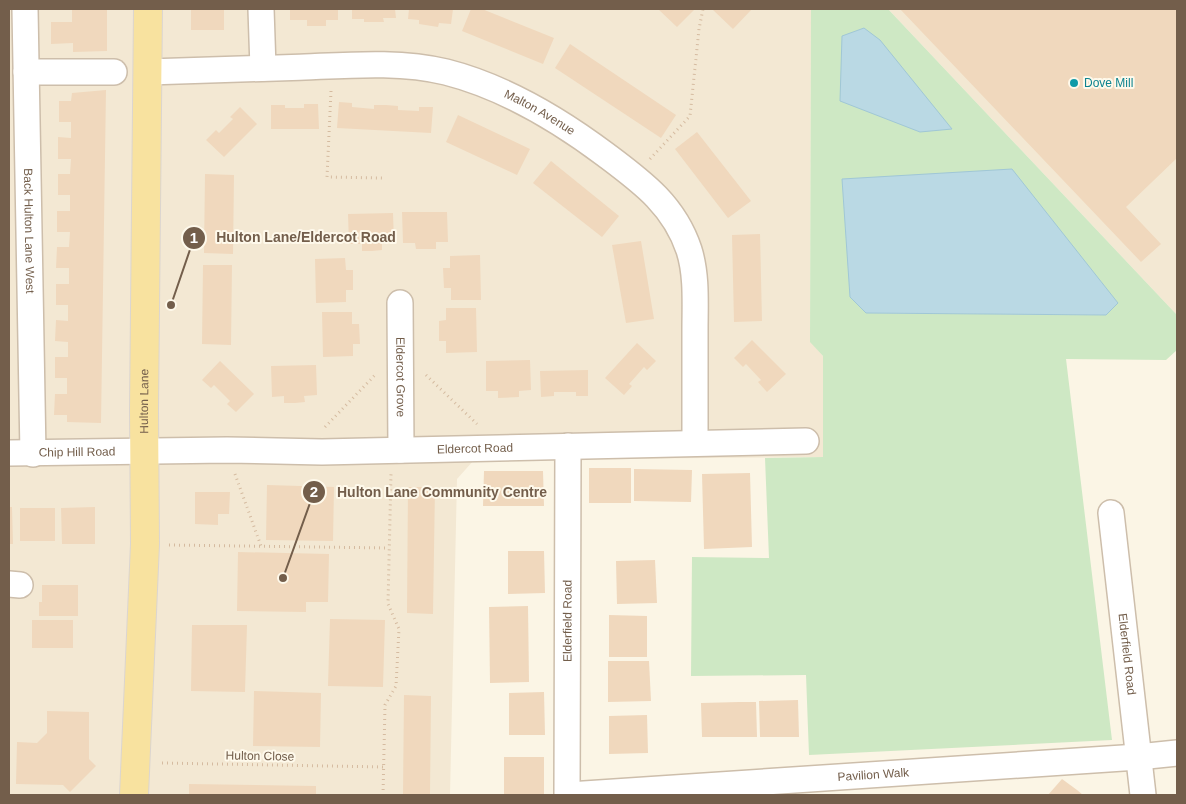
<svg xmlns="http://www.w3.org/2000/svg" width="1186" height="804" viewBox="0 0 1186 804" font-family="Arial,sans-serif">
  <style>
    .residential { fill: #f3e8d3 }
    .green { fill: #cee8c4; fill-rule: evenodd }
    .water { fill: #bad9e4; stroke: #a0c7d6 }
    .building { fill: #f0d8bd }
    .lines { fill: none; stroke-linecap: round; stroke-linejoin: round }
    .minor-casing { stroke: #cdbeab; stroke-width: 28 }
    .major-casing { stroke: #dbd5d0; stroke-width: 30 }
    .path { stroke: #d5bba0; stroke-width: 3; stroke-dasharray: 1 4; stroke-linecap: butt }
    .minor { stroke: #fff; stroke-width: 25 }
    .major { stroke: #f8e29f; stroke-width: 28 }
    .culture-dot { fill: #0f9aa8; stroke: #fef9eb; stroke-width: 2 }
    .labels { text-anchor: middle; stroke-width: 4; stroke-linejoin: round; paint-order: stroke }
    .culture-label { font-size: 12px; fill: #0d838f; stroke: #fef9eb; text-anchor: start }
    .street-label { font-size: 12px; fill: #735e4b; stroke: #fef9eb }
    .leader { fill: none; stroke: #735e4b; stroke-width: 2 }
    .callout-dot { fill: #735e4b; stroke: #fef9eb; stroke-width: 2 }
    .mark-label { font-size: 15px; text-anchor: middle; font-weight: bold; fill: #fff }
    .callout-label { font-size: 14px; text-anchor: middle; font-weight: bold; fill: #735e4b; stroke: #fef9eb; stroke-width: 4; stroke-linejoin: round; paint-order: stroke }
  </style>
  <rect width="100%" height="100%" fill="#fbf5e5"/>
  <g class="residential">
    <polygon points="9,9 811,9 810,341 823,356 823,457 474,460 457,479 450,795 9,795"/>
    <polygon points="888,9 1177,9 1177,315"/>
  </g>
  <path class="green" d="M811 9H888L1177 315V350L1166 360 1066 359 1112 740 809 755 806 675 691 676 692 557 769 558 765 458 823 457V356L810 342ZM1118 303 1106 315 866 313Z"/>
  <g class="water">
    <polygon points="864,28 880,40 952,129 920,132 840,101 842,36"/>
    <polygon points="1012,169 1118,303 1106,315 866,313 850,297 842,179"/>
  </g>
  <g class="building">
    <polygon points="72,9 107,9 107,51 73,52 73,43 51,44 51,22 72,22"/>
    <rect x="191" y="9" width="33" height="21"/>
    <polygon points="290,9 338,9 338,20 326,20 326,26 307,26 307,20 290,20"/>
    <polygon points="352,9 395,9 396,18 383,18 384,22 364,22 364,19 352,19"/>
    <polygon points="409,9 453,9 451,24 439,23 438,27 419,24 419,20 408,19"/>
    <polygon points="471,9 482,9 554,38 543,64 462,31"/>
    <polygon points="658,9 695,9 677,27"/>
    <polygon points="712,9 752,9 733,29"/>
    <polygon points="900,9 1177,9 1177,158 1126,207 1161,244 1141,262"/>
    <polygon points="570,44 676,115 661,138 555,68"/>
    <polygon points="106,90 101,423 67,422 67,415 54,415 55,394 67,394 67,378 55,378 55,357 68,357 68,342 55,341 56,320 68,321 68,305 56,305 56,284 69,284 69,268 56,268 57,247 69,247 70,232 57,232 57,211 70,211 70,195 58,195 58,174 70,174 71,159 58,159 58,137 71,138 71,122 59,122 59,101 71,101 72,93"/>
    <polygon points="339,102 352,103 352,107 374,109 374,105 386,105 398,106 398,110 419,111 419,107 433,107 431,133 337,128"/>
    <polygon points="304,104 318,104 319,129 271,129 271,105 285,105 285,108 304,108"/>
    <polygon points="240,107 257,124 224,157 206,140 216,130 219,133 233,119 230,117"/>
    <polygon points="458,115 530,149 517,175 446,142"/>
    <polygon points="697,132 751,201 728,218 675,149"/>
    <polygon points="551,161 619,216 602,237 533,183"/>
    <polygon points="205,174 234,175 233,254 204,253"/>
    <polygon points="402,212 447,212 448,242 436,242 436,249 416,249 415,243 403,243"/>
    <polygon points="393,213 394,243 382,244 382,250 372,251 362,251 362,244 349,244 348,214"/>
    <polygon points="760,234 762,321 734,322 732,235"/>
    <polygon points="641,241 654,319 626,323 612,245"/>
    <polygon points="480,255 481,300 451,300 451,288 444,288 443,268 450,268 450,256"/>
    <polygon points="345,258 346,270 353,270 353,290 346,290 346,302 316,303 315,259"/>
    <polygon points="203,265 232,265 231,345 202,344"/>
    <polygon points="446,308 476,308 477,352 446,353 446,341 439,341 439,321 446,320"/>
    <polygon points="322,312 352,312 352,324 359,324 360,344 353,344 353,356 323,357"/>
    <polygon points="752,340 786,374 767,392 758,382 761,380 746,364 743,367 734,358"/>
    <polygon points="637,343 656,361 647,370 644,367 637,375 629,384 632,386 624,395 605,378"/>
    <polygon points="530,360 531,390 519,391 519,397 498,398 498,391 486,391 486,361"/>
    <polygon points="220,361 254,394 236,412 227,404 230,401 214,385 211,388 202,380"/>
    <polygon points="316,365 317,395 304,396 305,402 295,403 284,403 284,396 272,397 271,366"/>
    <polygon points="588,370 588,396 576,396 576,392 554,392 554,396 541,397 540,371"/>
    <rect x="589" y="468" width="42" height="35"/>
    <polygon points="634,469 692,470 691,502 634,501"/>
    <polygon points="484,471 543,471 544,506 483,506"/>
    <polygon points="750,473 752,547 704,549 702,474"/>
    <polygon points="267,485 334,487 333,541 266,540"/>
    <polygon points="408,487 435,487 433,614 407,613"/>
    <polygon points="195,492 230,492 229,514 218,514 218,525 195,524"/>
    <polygon points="9,507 12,507 13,544 9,544"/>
    <polygon points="95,507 95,544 62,544 61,508"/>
    <rect x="20" y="508" width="35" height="33"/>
    <polygon points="508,551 544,551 545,593 508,594"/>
    <polygon points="238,552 329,554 328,602 306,602 306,612 237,611"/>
    <polygon points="655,560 657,603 617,604 616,561"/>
    <polygon points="42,585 78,585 78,616 39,616 39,602 42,602"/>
    <polygon points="528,606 529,682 490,683 489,607"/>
    <polygon points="609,615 647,616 647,657 609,657"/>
    <polygon points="330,619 385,620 383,687 328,686"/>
    <rect x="32" y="620" width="41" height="28"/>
    <polygon points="192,625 247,625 245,692 191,691"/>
    <polygon points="608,661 649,661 651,701 608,702"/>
    <polygon points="254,691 321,693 320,747 253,746"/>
    <polygon points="544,692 545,735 509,735 509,693"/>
    <polygon points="404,695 431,696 430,795 403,795"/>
    <polygon points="798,700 799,737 760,737 759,701"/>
    <polygon points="739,702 756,702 757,737 702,737 701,703"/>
    <polygon points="47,711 89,712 89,759 96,766 70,792 63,785 16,784 17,742 37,743 47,733"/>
    <polygon points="647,715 648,753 609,754 609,716"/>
    <rect x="504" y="757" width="40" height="38"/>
    <polygon points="1062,779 1077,790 1083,795 1048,795"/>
    <polygon points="189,784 316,786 316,795 189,795"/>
  </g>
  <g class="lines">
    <g class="minor-casing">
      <g id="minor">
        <path id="s1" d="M25 9 33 454"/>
        <polyline points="261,9 263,68"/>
        <polyline points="26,72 114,72"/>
        <path id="s2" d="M148 72C201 70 253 69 305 67 351 65 401 61 446 72 505 87 558 119 606 155 642 182 674 205 689 250 697 275 695 304 695 330 695 368 695 406 695 443"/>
        <path id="s3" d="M400 303 401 450"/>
        <path id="s4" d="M9 453 227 450 322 452 806 441"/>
        <path id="s5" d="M1111 513 1143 795"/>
        <polyline points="9,584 20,585"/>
        <path id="s6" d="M567 795 568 446"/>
        <path id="s7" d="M569 795 1138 757 1177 753"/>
      </g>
    </g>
    <g class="major-casing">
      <g id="major">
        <path id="s8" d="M134 795 145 544 144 410 148 9"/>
      </g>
    </g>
    <g class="path">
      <polyline points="331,91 327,177 382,178"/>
      <polyline points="650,159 690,116 699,29 703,9"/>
      <polyline points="426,375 477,424"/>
      <polyline points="325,427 376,374"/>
      <polyline points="235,474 261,546"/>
      <polyline points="169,545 389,548"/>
      <polyline points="162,763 384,767"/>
      <polyline points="383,795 385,705 396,686 399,629 388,604 391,474"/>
    </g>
    <use href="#minor" class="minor"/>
    <use href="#major" class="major"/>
  </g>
  <circle class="culture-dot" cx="1074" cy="83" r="5"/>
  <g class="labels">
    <g class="culture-label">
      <text x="1084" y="87">Dove Mill</text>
    </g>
    <g class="street-label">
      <text dy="4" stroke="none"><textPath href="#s2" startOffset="401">Malton Avenue</textPath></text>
      <text dy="4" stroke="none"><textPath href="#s1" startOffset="222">Back Hulton Lane West</textPath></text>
      <text dy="4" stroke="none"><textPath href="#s3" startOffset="74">Eldercot Grove</textPath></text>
      <text dy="4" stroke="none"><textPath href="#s8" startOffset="394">Hulton Lane</textPath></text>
      <text dy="4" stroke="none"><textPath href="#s4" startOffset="466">Eldercot Road</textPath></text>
      <text dy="4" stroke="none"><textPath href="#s4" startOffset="68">Chip Hill Road</textPath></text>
      <text dy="4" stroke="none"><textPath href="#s6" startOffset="174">Elderfield Road</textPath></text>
      <text dy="4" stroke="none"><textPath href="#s5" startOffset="142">Elderfield Road</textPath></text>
      <text transform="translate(260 756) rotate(1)" y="4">Hulton Close</text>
      <text dy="4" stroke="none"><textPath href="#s7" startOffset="305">Pavilion Walk</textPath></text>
    </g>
  </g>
  <path class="leader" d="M171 305L194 238M283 578L314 492"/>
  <g class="callout-dot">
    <circle cx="171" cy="305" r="5"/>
    <circle cx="283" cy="578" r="5"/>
    <circle cx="194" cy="238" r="12"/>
    <circle cx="314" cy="492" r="12"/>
  </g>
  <g class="mark-label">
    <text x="194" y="243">1</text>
    <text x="314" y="497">2</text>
  </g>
  <g class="callout-label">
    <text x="306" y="242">Hulton Lane/Eldercot Road</text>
    <text x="442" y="497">Hulton Lane Community Centre</text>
  </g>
  <rect width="1186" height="804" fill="none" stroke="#735e4b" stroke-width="20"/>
</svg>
